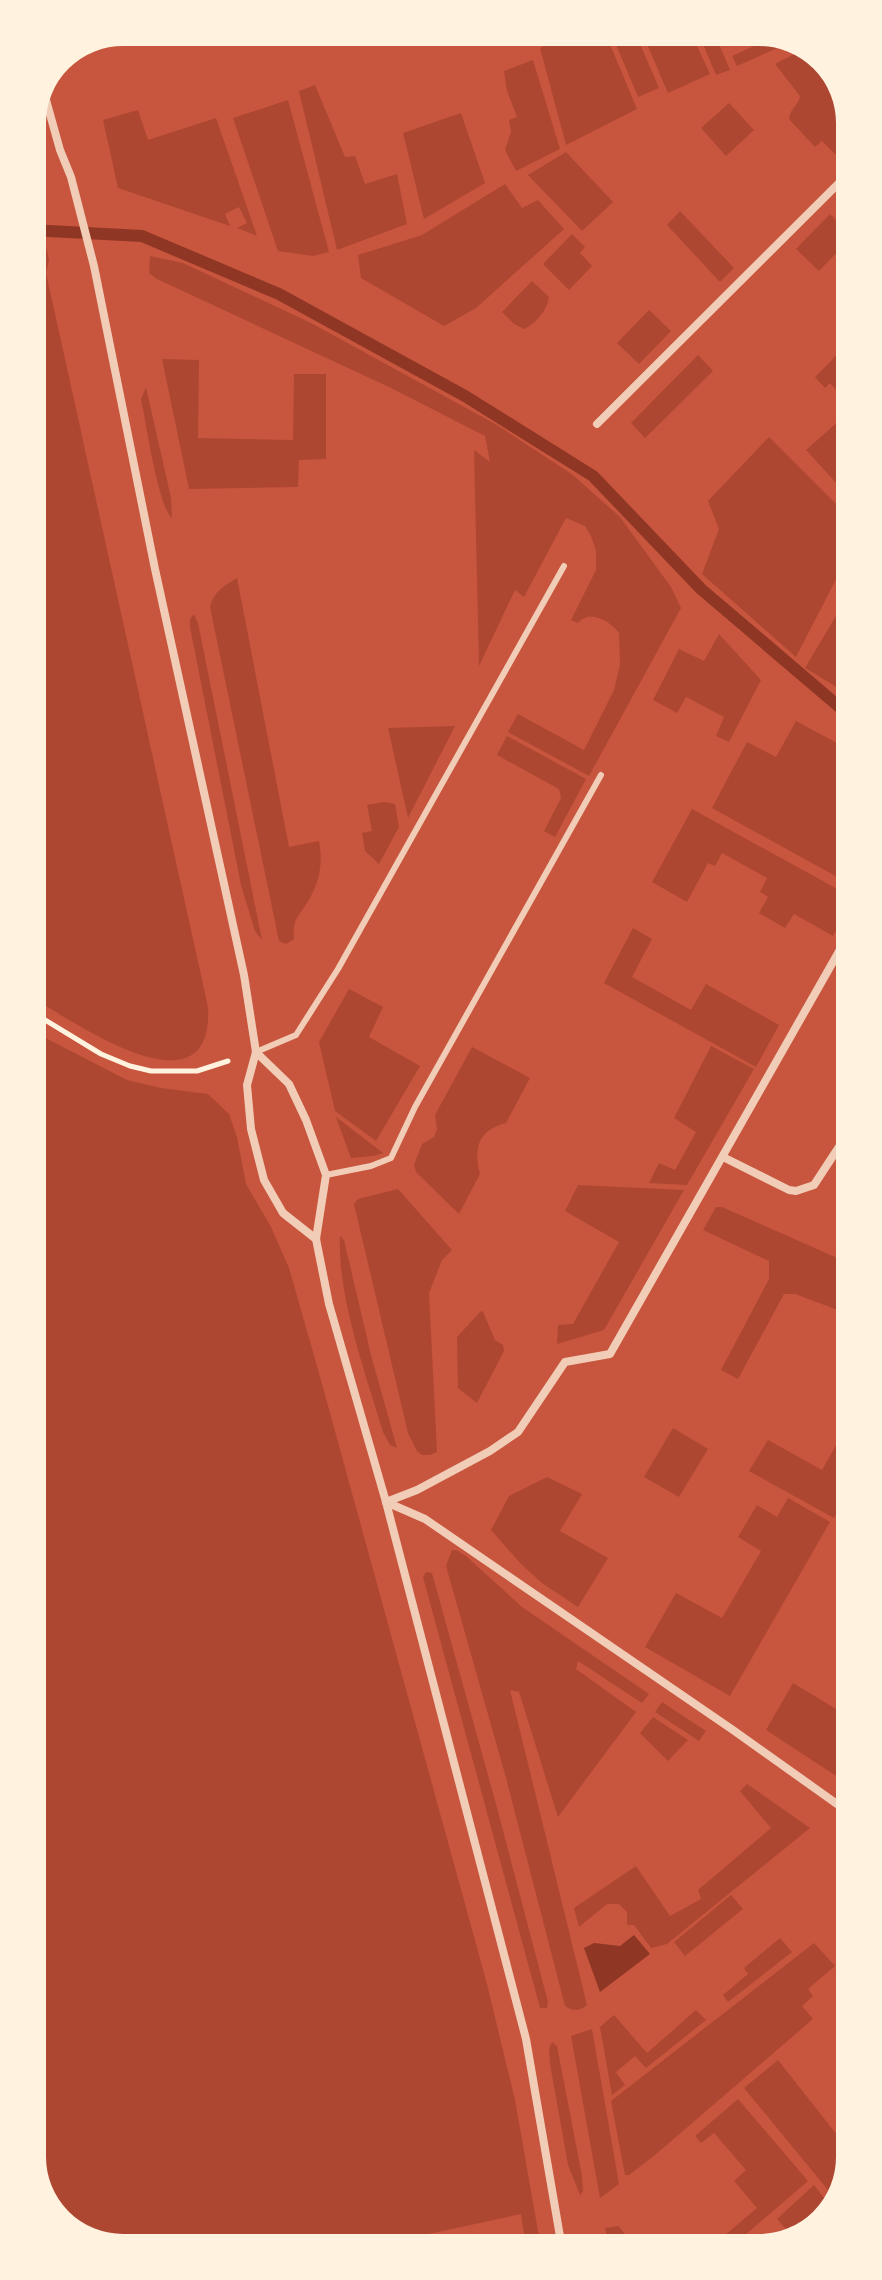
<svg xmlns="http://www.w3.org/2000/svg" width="882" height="2280" viewBox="0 0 882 2280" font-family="Cabin,sans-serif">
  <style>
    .green { fill: #ae4732 }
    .water { fill: #8f3625 }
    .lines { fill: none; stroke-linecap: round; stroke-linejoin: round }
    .stream { stroke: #8f3625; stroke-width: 12 }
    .path { stroke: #fff3e0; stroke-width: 5 }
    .service { stroke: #f1ccb7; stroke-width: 6 }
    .minor { stroke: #f1ccb7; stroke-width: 8 }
    .rim { fill: none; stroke: #fff3e0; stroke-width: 4 }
  </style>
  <rect width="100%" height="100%" fill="#c8553d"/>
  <g class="green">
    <polygon points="298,30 339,30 339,32 303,45"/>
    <polygon points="581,30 604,30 637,109 566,145 540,48"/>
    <polygon points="610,30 634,30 659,88 638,97"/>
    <polygon points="641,30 671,30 676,40 691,33 710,74 668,93"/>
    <polygon points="697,30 713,30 730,70 716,75"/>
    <polygon points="778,35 793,41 737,66 732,56"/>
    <path d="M806 48 849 111V146L838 157 822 141 815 147 789 119C790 108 799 105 800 96L775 64Z"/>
    <polygon points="533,60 560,149 516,171 505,150 511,132 509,120 517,117 507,91 504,71"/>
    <polygon points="315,85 345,157 355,156 365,184 397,174 407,224 337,250 299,91"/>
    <polygon points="288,100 329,252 313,256 278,251 233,118"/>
    <polygon points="729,103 754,130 726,156 701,128"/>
    <polygon points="138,110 148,140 216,118 257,236 237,228 247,223 239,207 225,214 230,226 118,188 103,120"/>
    <polygon points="461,113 485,183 424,219 403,133"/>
    <polygon points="566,152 613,202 582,231 528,175"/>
    <path d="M30 175 49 260 46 273 208 1007C214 1120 73 1022 32 997Z"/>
    <polygon points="505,184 522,208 538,200 564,229 476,308 444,326 361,278 358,255 422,235"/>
    <polygon points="680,211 734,268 720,282 667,225"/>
    <polygon points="830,214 849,233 849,240 819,271 796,249"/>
    <polygon points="572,234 585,247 580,253 592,266 569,290 543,264"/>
    <path d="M150 256 183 263 311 323 497 425 573 475 620 517 671 587 681 608 589 776 508 732 518 714 584 750 614 690 620 665 619 633C610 621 590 609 578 623L571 620 596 570V551L591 536 585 526 566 518 524 597 515 590 479 666 474 450 490 462 485 436 391 388 157 279 149 273Z"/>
    <path d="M532 281 549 297C547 311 536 323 524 329L514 324 502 312Z"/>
    <polygon points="649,310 671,331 639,364 617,343"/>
    <polygon points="849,343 849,404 830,383 825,388 815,377"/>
    <polygon points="698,355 713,371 645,438 631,423"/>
    <polygon points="162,359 199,360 198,438 293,440 294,374 326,374 326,459 299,460 298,487 189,489"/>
    <path d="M146 387 171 498 172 518C158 506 146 422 141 399Z"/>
    <polygon points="849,412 849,497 806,450"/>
    <polygon points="769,437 849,517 849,554 796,657 702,574 719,529 708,501"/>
    <path d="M237 578 289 847 319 841C323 862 320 880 310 898 300 916 292 917 294 939L286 944 279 941 210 607C214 591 224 586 237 578Z"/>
    <polygon points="849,594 850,695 805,668"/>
    <polygon points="194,614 198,623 262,940 255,931 241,885 190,627 190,619"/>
    <polygon points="719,634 761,680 729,742 716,736 724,717 686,697 677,713 653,700 679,649 704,661"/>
    <polygon points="796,721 850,750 850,884 712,808 747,742 776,757"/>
    <polygon points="455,726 408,818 388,728"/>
    <polygon points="507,736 586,779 555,837 544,831 561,798 559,789 497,755"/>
    <polygon points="384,802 395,804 399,827 379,864 365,851 362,833 372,831 367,805"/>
    <polygon points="692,809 850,896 850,905 833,936 794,914 785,928 759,913 768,897 760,892 767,878 722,853 715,866 708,863 687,902 652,882"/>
    <polygon points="633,928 652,939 632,977 691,1010 706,984 779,1025 756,1067 604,983"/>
    <polygon points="349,989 383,1007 369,1037 420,1066 376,1141 335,1111 319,1042"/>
    <polygon points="32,1031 127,1080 161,1088 208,1094 229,1114 237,1137 246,1184 271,1227 289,1268 319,1373 487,1984 515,2100 541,2248 526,2248 521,2214 359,2249 117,2250 66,2230 33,2181"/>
    <polygon points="711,1046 754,1069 687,1185 649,1183 659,1163 675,1170 696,1132 674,1118"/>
    <path d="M472 1047 530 1078 506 1123C479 1130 473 1147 480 1174L459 1214 416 1172 414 1165 422 1144 434 1137 437 1129 435 1115Z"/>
    <polygon points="336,1117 383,1153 374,1156 351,1158"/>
    <polygon points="578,1185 684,1190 604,1330 557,1344 558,1325 573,1324 619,1242 565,1211"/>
    <polygon points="398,1189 452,1250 442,1260 429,1293 437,1452 430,1455 422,1455 417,1451 408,1433 354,1204 358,1199"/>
    <polygon points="716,1207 722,1207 851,1264 851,1315 795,1294 784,1294 738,1379 721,1370 769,1279 769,1261 703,1230"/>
    <path d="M340 1236 344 1240 371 1355 397 1448 390 1445 383 1432C366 1375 337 1295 340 1236Z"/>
    <polygon points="481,1311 483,1312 495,1340 503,1345 504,1351 477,1403 458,1388 457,1337"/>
    <polygon points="851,1419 851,1487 834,1518 749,1471 768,1440 822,1470"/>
    <polygon points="673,1428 708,1449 679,1497 644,1477"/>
    <polygon points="547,1477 582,1494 560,1531 608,1558 578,1607 542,1583 521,1564 491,1530 509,1496"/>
    <polygon points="788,1498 830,1522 730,1696 645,1647 676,1593 722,1618 761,1551 738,1537 757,1505 777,1517"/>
    <path d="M452 1550H456L466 1556 522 1607 649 1694 642 1703 578 1661 576 1669 636 1712 558 1817 519 1692 510 1690 587 2005C579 2012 573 2011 565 2006L506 1778 446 1566Z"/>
    <polygon points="426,1572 432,1573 496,1804 548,2002 547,2008 540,2008 536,1993 423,1577"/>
    <polygon points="793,1683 851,1718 850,1785 766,1730"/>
    <polygon points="662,1702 706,1731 699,1741 655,1712"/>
    <polygon points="653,1717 688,1740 668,1761 640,1733"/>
    <polygon points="747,1784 810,1828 667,1944 651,1948 634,1925 627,1925 627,1912 619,1904 607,1904 579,1927 574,1908 636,1866 670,1916 701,1899 698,1890 771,1828 740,1791"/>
    <polygon points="731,1895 743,1909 685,1956 674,1942"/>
    <polygon points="780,1938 792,1952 728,2002 723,1995 748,1974 744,1968"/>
    <polygon points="814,1943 835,1966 808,1989 813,1996 802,2006 813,2019 655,2155 629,2175 625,2175 611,2101"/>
    <polygon points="696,2010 706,2020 646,2068 635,2056 616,2072 625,2085 612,2095 600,2027 614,2015 647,2053"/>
    <polygon points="592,2029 619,2184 600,2198 571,2036"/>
    <polygon points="552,2042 557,2046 582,2176 583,2191 580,2195 568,2165 550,2064 549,2049"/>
    <polygon points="778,2060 852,2154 837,2201 744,2088"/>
    <polygon points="738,2099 808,2181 731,2247 711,2247 757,2208 734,2181 746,2170 714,2133 701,2143 695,2136"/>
    <polygon points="814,2185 834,2211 800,2236 792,2226 786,2229 777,2219"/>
    <polygon points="619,2226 619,2227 635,2247 609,2247 605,2228"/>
  </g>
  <polygon class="water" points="634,1935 650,1954 600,1992 584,1948 594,1943 620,1946"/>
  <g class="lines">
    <polyline class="stream" points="30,230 142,236 279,294 465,396 593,476 701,589 850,716"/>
    <polyline class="path" points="32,1012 101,1054 130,1066 151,1071 197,1071 228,1061"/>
    <g class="service">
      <polyline points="256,1052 296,1035 338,969 564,566"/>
      <polyline points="326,1175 371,1166 391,1158 415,1107 601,775"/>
    </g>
    <g class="minor">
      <polyline points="43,89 60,150 71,177 94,266 155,569 244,975 256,1052 247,1085 251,1129 264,1180 283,1213 316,1239"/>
      <polyline points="597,424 849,173"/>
      <polyline points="256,1052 289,1084 306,1120 326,1175 316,1239 329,1304 386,1502 526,2039 562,2248"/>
      <polyline points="723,1157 789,1190 796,1191 814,1185 850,1130"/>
      <polyline points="386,1502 417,1490 490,1451 518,1432 565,1362 610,1354 850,932"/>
      <polyline points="386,1502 425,1519 733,1730 851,1814"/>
    </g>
  </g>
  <path d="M0 0H882V2280H0ZM123 44H759A79 79 0 0 1 838 123V2157A79 79 0 0 1 759 2236H123A79 79 0 0 1 44 2157V123A79 79 0 0 1 123 44Z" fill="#fff3e0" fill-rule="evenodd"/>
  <path class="rim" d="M123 44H759A79 79 0 0 1 838 123V2157A79 79 0 0 1 759 2236H123A79 79 0 0 1 44 2157V123A79 79 0 0 1 123 44Z"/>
</svg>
